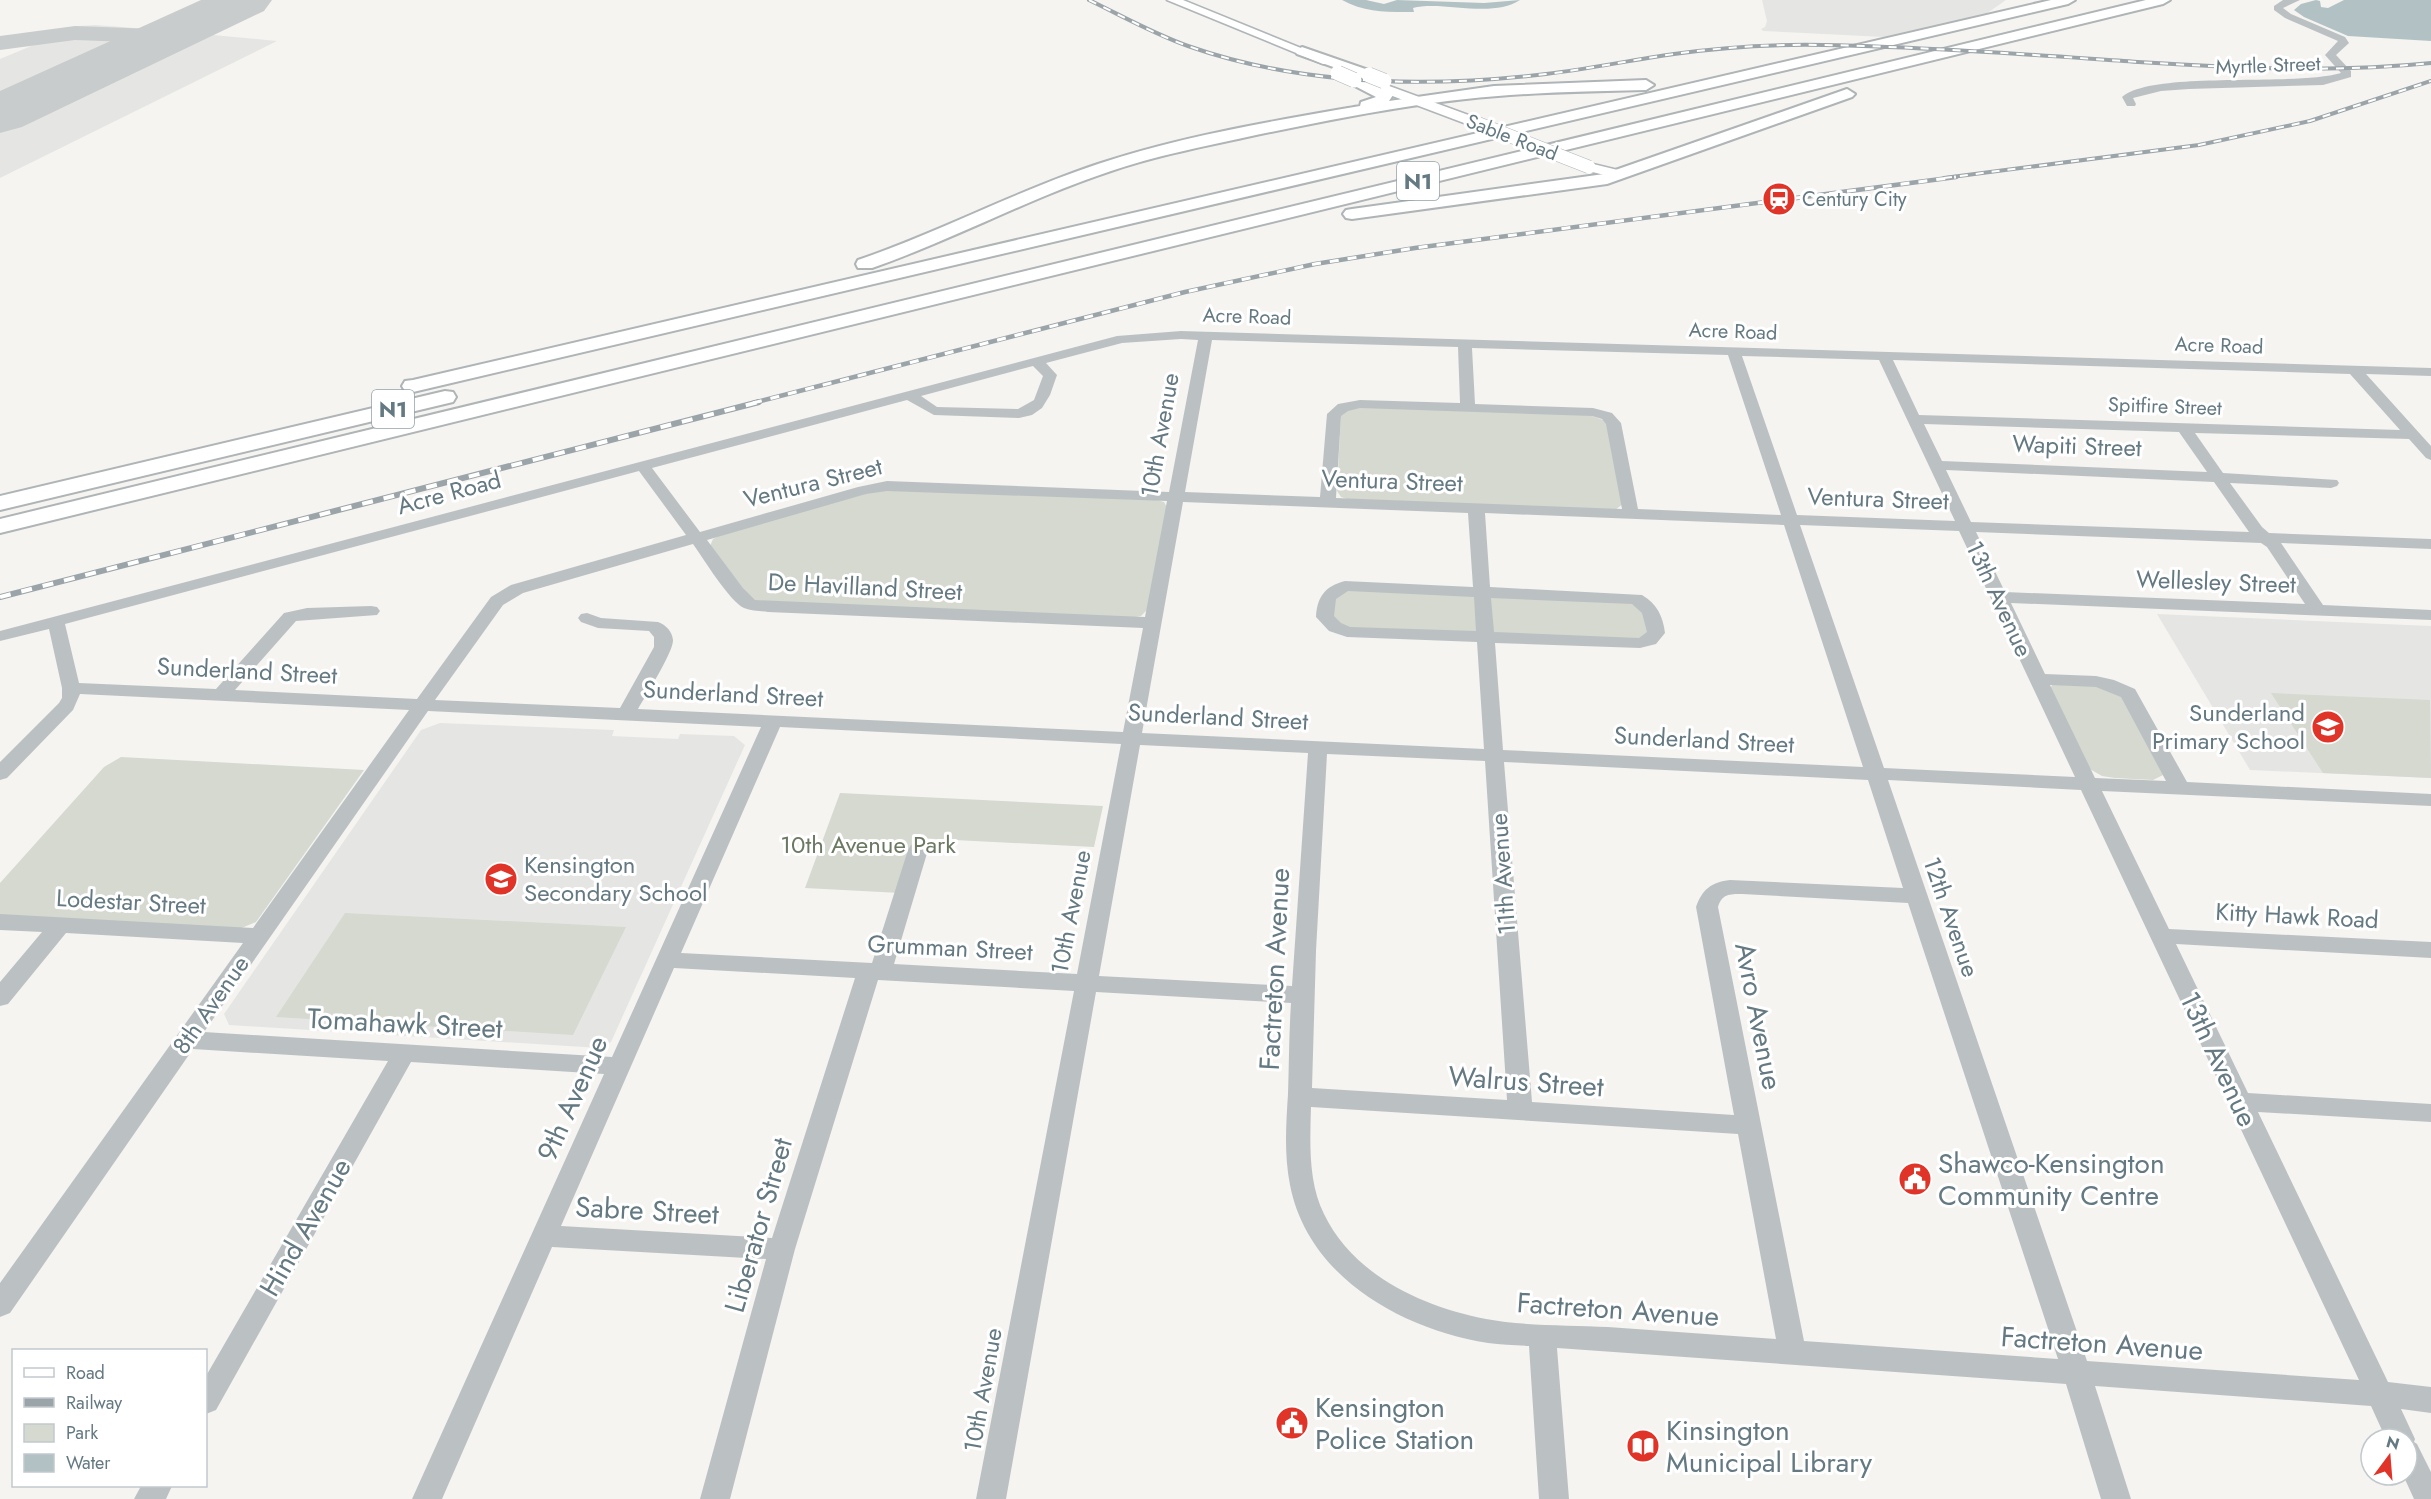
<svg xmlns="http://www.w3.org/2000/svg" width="2431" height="1499" viewBox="0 0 2431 1499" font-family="Jost,sans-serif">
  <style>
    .built { fill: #e5e6e4 }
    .green { fill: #d5d9d0 }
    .water { fill: #b2c2c4 }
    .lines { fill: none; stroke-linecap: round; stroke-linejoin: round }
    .taxiway { fill: #c8cccc; fill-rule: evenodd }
    .runway { fill: #c8cccc; fill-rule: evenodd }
    .major-casing { stroke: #afb5b8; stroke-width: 3 }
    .highway-casing { stroke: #afb4b6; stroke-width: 4 }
    .minor { fill: #bbc1c3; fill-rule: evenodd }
    .major { fill: #fff; fill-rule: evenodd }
    .highway { fill: #fff; fill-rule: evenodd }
    .rail-far2-casing { stroke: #9ba4a8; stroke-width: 4 }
    .rail-far1-casing { stroke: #9ba4a8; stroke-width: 4.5 }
    .rail-casing { stroke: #9ba4a8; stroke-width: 6 }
    .rail-far2 { stroke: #fff; stroke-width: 2; stroke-dasharray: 8; stroke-linecap: butt }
    .rail-far1 { stroke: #fff; stroke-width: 3; stroke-dasharray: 9; stroke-linecap: butt }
    .rail { stroke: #fff; stroke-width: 4; stroke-dasharray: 11; stroke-linecap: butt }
    .major-bridge-casing { stroke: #afb5b8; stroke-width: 14; stroke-linecap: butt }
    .highway-bridge-casing { stroke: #afb4b6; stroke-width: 16; stroke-linecap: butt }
    .major-bridge { stroke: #fff; stroke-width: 13 }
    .highway-bridge { stroke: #fff; stroke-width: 15 }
    .labels { text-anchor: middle; stroke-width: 6; stroke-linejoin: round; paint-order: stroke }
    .far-street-label { font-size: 20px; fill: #647981; stroke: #fff }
    .far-poi-label { font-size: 20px; fill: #647981; stroke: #fff; text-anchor: start }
    .shield { fill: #fff; stroke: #92a1a7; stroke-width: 1.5 }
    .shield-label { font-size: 22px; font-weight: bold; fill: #647981 }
    .street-label { font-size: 24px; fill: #647981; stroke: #fff }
    .poi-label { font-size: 24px; fill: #647981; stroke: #fff; text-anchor: end }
    .park-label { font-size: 24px; fill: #6b7963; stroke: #fff }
    .near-street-label { font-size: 28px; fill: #647981; stroke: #fff }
    .near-poi-label { font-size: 28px; fill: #647981; stroke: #fff; text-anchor: start }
  </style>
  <rect width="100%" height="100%" fill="#f5f4f1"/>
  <g class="built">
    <polygon points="1762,0 2006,0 1986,14 1884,37 1763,31 1761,29 1765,27 1767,21"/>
    <polygon points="96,25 160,30 277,41 0,178 0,59 79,26"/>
    <polygon points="2157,614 2431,626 2431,778 2250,770"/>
    <polygon points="440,723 614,730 612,736 678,739 680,734 734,736 745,745 611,1042 600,1048 229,1025 224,1014 421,730"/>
  </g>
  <g class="green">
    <polygon points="1352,407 1589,415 1606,421 1623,504 1615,510 1347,499 1341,497 1337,491 1341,414"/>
    <polygon points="882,489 1153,499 1164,502 1168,509 1149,608 1141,616 1125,619 753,601 710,546 713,539 722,534"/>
    <polygon points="1345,586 1647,604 1650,640 1347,632 1325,609"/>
    <polygon points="2053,684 2100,685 2122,693 2163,775 2153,780 2115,778 2102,776 2088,768 2050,688"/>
    <polygon points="2271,693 2430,700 2431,778 2323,773"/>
    <polygon points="121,757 364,770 256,922 239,929 0,917 0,883 104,767"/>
    <polygon points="840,793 1103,806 1094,847 916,838 900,893 805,888"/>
    <polygon points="345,913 626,927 573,1035 276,1017"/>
  </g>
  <g class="water">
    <path d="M1342 0H1366L1384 4 1397 0 1484 3 1520 0C1492 19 1441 0 1413 8L1414 12C1388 12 1366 13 1342 0Z"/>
    <polygon points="2316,0 2320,1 2321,7 2328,8 2344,0 2431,0 2431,41 2348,36 2304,17 2294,10 2301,4"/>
  </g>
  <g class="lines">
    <polygon class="taxiway" points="184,22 192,24 195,29 192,34 154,43 75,40 0,50 0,36 75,26 154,29"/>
    <polygon class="runway" points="201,0 272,0 264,11 22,127 0,133 0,91"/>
    <g class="major-casing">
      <g id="major">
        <polygon points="1167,0 1183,0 1333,61 1331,64 1323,64"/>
        <polygon points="1362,76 1482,120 1484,123 1477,127 1472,126 1358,83 1356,80 1358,77"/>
        <polygon points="1589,163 1622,171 1624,174 1617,178 1584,170 1582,167 1584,164"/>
      </g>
    </g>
    <g class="highway-casing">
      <g id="highway">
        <polygon points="2051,0 2075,0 2068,4 413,392 405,391 402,386 405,381 413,380"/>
        <polygon points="2146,0 2170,0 2163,4 0,533 0,519"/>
        <polygon points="1302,47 1374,72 1376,75 1374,78 1364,78 1297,54 1295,51"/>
        <path d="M1354 75 1390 92 1393 95 1389 101 1494 86 1646 80 1654 85 1646 90C1601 91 1555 92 1510 95 1422 101 1333 119 1247 137 1201 147 1155 156 1111 171 1029 198 953 240 872 268H858L856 264 858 260C940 232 1016 191 1098 164 1182 136 1273 121 1360 106L1361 102 1376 97 1349 83 1346 80 1349 77Z"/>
        <polygon points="1847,89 1855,94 1852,97 1607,184 1352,219 1346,218 1343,214 1346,210 1352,209 1604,174"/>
        <polygon points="445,391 453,392 456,397 453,402 0,510 0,496"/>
      </g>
    </g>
    <g class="minor">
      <path d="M2283 0H2300L2283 8 2291 14 2345 37 2349 43 2336 55 2351 71V77L2323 85 2189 89 2161 91 2133 98 2136 104 2135 106H2127L2122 97C2153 70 2293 87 2341 73L2325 55 2338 41 2285 18 2274 10V6Z"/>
      <path d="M1181 331 2431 368V376L2366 374 2431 446V460L2426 458 2409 439 2195 433 2223 473 2337 480 2339 483 2337 486 2331 488 2230 483 2262 527 2269 533 2431 539V549L2281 543 2323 605 2431 610V620L2011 603 2045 674 2096 676 2114 680 2135 689 2187 782 2431 794V806L2102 791 2169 929 2431 942V958L2176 944 2248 1093 2431 1104V1122L2258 1112 2388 1382 2431 1387V1413L2401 1409 2415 1439 2414 1442 2417 1444 2431 1472V1499H2414L2403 1475H2407V1439H2386L2371 1406 2095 1386 2131 1499H2101L2066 1384 1557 1348 1569 1499H1539L1529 1346C1515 1345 1501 1345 1488 1343 1401 1329 1308 1277 1290 1185 1284 1155 1286 1124 1288 1094 1289 1064 1289 1033 1291 1003L1096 992 1006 1499H976L1074 991 878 980 795 1249 730 1499H700L766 1259 552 1247 442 1499H412L604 1074 411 1062 216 1410 206 1414V1376L388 1061 193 1049 10 1313 0 1317V1283L243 943 66 933 8 1004 0 1006V982L42 932 0 930V914L253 928 409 710 80 694 73 710 7 778 0 780V762L59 703 62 698V688L49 629 0 641V631L1117 336ZM1181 339 1198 340 1169 492 887 481 858 487 700 532 652 468 907 400 934 415 1019 418 1032 415 1042 408 1050 395 1057 375 1046 363 1122 343ZM1212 340 1458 347 1460 403 1360 400 1338 404 1327 414 1320 497 1185 492ZM1472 348 1728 355 1781 515 1638 509 1621 423 1612 413 1593 408 1475 404ZM1742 356 1879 360 1955 521 1797 515ZM1893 360 2350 374 2400 430 1919 415ZM1033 366 1043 376 1034 400 1018 409 937 407 921 396ZM1360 408 1592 416 1602 419 1606 424 1622 509 1336 498 1341 416 1348 411ZM1924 424 2179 432 2207 472 1942 461ZM1946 470 2214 482 2249 532 1971 522ZM639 471 686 535 511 585 491 597 417 699 235 690 296 621 377 615 380 611 377 607 371 606 307 608 284 613 216 689 79 683 65 624ZM887 491 1167 501 1145 617 755 600 743 588 707 540 866 494ZM1183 502 1468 513 1473 587 1345 581C1325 586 1317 597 1316 617L1329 631 1347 637 1477 642 1484 749 1142 733ZM1485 513 1784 525 1863 767 1503 750 1495 643 1640 648 1656 644 1665 633C1663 616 1657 604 1642 595L1490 587ZM1800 525 1959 531 2075 777 1884 768ZM1976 532 2261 543 2267 547 2305 604 2005 592ZM693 544C703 558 730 602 744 608 751 611 761 611 768 612L1143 628 1123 732 638 709C645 697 674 651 673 640 672 631 666 625 658 622L601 618 587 613 581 614 578 618 581 622 598 628 649 631 654 637V647L620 708 435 700 503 605 523 593ZM1348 591 1474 597 1476 631 1350 627 1341 623 1334 616 1336 599ZM1491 598 1632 604 1642 613 1647 632 1639 638 1494 632ZM2050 685 2096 687 2121 697 2166 781 2095 778ZM428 711 761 727 612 1057 204 1032ZM780 727 1121 744 1077 974 894 964 928 850 925 845 918 843 911 845 908 850 872 963 681 953ZM1140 745 1308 753 1292 986 1099 976ZM1327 754 1485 761 1507 1100 1312 1088 1316 951ZM1504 762 1868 780 1903 888 1730 880C1711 882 1702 890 1696 907L1734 1115 1532 1102ZM1888 780 2081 790 2359 1380 2087 1361ZM1742 894 1908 903 2058 1359 1804 1341 1718 907C1722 894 1729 894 1742 894ZM674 968 855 978 772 1238 561 1226ZM1311 1107 1738 1134 1776 1339C1720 1335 1664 1331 1608 1327 1570 1325 1523 1326 1486 1319 1423 1307 1353 1275 1324 1214 1308 1182 1310 1142 1311 1107Z"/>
      <polygon points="141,1486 172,1486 166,1499 134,1499"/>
    </g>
    <use href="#major" class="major"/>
    <use href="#highway" class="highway"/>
    <g class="rail-far2-casing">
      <g id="rail-far2">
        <path d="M1089 0C1122 16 1154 34 1188 46 1302 86 1427 88 1546 74 1589 69 1631 60 1674 54 1724 47 1774 44 1824 45 1929 47 2033 55 2138 62 2236 68 2333 73 2431 63"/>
        <polyline points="1944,178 2199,145 2310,121 2431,81"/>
      </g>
    </g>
    <g class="rail-far1-casing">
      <polyline id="rail-far1" points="753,403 1185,292 1315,264 1415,248 1956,177"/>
    </g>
    <g class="rail-casing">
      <polyline id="rail" points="0,597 759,402"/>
    </g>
    <use href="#rail-far2" class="rail-far2"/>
    <use href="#rail-far1" class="rail-far1"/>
    <use href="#rail" class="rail"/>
    <g class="major-bridge-casing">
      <polyline id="major-bridge" points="1477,123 1589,167"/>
    </g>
    <g class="highway-bridge-casing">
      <g id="highway-bridge">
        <polyline points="1338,73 1354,80"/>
        <polyline points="1369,75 1384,81"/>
      </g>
    </g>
    <use href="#major-bridge" class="major-bridge"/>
    <use href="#highway-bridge" class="highway-bridge"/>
  </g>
  <defs>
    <g id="station-disc" transform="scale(1.725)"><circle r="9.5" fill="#df3427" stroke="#fff"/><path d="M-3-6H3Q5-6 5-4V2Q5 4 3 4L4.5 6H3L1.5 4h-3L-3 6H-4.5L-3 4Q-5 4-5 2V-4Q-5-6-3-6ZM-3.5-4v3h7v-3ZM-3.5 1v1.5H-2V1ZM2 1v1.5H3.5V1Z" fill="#fff"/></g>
    <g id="school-disc" transform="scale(1.725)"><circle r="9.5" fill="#df3427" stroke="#fff"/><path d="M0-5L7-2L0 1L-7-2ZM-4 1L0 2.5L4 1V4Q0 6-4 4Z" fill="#fff"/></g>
    <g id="civic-disc" transform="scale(1.725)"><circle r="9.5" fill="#df3427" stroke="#fff"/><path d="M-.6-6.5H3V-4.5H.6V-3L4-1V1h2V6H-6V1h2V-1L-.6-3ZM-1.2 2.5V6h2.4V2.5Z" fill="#fff"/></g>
    <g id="library-disc" transform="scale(1.725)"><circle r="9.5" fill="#df3427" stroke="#fff"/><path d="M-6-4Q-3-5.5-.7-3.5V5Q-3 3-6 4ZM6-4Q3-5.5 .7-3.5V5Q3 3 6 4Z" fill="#fff"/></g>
  </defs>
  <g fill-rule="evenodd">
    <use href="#station-disc" x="1779" y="199"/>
    <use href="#school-disc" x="2328" y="727"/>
    <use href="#school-disc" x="501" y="879"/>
    <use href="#civic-disc" x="1915" y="1179"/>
    <use href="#civic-disc" x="1292" y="1423"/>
    <use href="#library-disc" x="1643" y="1446"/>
  </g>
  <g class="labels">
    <g class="far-street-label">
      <text transform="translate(2268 65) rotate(-2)" y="7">Myrtle Street</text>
      <text transform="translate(1512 137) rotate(21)" y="7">Sable Road</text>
      <text transform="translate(1247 316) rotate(2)" y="7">Acre Road</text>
      <text transform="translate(1733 331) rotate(2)" y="7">Acre Road</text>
      <text transform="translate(2219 345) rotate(2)" y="7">Acre Road</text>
      <text transform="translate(2165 406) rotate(2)" y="7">Spitfire Street</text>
    </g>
    <g class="far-poi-label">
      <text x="1802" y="206">Century City</text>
    </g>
    <g class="shield">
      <rect x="1397" y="162" width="42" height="38" rx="4.5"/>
      <rect x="372" y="390" width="42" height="38" rx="4.5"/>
    </g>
    <g class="shield-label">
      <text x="1418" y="189">N1</text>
      <text x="393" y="417">N1</text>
    </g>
    <g class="street-label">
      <text transform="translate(1160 435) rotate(-80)" y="8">10th Avenue</text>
      <text transform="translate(2077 446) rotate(2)" y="8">Wapiti Street</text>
      <text transform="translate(1392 481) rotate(2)" y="8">Ventura Street</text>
      <text transform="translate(813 483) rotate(-14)" y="8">Ventura Street</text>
      <text transform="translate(449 493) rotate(-15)" y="8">Acre Road</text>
      <text transform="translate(1878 499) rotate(2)" y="8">Ventura Street</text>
      <text transform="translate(2216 582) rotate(2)" y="8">Wellesley Street</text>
      <text transform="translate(865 587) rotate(3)" y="8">De Havilland Street</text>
      <text transform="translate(1999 599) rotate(65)" y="8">13th Avenue</text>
      <text transform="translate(247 671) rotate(3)" y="8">Sunderland Street</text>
      <text transform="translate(733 694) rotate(3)" y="8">Sunderland Street</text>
      <text transform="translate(1218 717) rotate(3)" y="8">Sunderland Street</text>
      <text transform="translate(1704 740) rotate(3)" y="8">Sunderland Street</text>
      <text transform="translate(1503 874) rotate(-94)" y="8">11th Avenue</text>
      <text transform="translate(131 902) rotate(3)" y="8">Lodestar Street</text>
      <text transform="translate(1071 912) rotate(-79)" y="8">10th Avenue</text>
      <text transform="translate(2297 916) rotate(3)" y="8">Kitty Hawk Road</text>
      <text transform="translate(1951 917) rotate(71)" y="8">12th Avenue</text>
      <text transform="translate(950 948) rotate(3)" y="8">Grumman Street</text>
      <text transform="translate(211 1005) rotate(-55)" y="8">8th Avenue</text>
      <text transform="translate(983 1390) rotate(-80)" y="8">10th Avenue</text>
    </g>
    <g class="poi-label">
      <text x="2305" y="721">Sunderland<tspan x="2305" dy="28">Primary School</tspan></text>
      <text x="524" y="873" text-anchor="start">Kensington<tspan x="524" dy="28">Secondary School</tspan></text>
    </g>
    <g class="park-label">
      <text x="868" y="853">10th Avenue Park</text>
    </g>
    <g class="near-street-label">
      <text transform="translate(1274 969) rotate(-87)" y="10">Factreton Avenue</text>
      <text transform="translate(1759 1016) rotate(79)" y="10">Avro Avenue</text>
      <text transform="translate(405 1023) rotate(3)" y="10">Tomahawk Street</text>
      <text transform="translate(2219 1059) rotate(65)" y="10">13th Avenue</text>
      <text transform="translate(1526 1081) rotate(4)" y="10">Walrus Street</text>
      <text transform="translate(572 1098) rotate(-66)" y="10">9th Avenue</text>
      <text transform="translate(647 1210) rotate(3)" y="10">Sabre Street</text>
      <text transform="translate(758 1225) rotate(-74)" y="10">Liberator Street</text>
      <text transform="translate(305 1227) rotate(-60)" y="10">Hind Avenue</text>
      <text transform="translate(1618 1309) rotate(4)" y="10">Factreton Avenue</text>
      <text transform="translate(2102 1343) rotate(4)" y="10">Factreton Avenue</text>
    </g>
    <g class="near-poi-label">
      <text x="1938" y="1173">Shawco-Kensington<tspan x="1938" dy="32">Community Centre</tspan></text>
      <text x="1315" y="1417">Kensington<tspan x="1315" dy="32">Police Station</tspan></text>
      <text x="1666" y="1440">Kinsington<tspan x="1666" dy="32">Municipal Library</tspan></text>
    </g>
  </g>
  <rect x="12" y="1349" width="195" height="138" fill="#ffffff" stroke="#c1c9cd" stroke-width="1.5"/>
  <rect x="24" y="1368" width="30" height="9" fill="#ffffff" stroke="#c1c9cd" stroke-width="1.5"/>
  <text x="66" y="1379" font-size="18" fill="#647981">Road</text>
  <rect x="24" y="1398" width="30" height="9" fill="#9ba4a8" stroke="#c1c9cd" stroke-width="1.5"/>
  <text x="66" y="1409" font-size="18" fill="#647981">Railway</text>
  <rect x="24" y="1424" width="30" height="18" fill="#d5d9d0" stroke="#c1c9cd" stroke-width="1.5"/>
  <text x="66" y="1439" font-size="18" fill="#647981">Park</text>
  <rect x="24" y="1454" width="30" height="18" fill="#b2c2c4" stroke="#c1c9cd" stroke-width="1.5"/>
  <text x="66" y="1469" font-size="18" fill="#647981">Water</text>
  <g transform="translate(2389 1457) rotate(16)"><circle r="28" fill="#ffffff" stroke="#c1c9cd" stroke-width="1.5"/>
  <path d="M0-4.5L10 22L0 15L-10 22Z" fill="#df3427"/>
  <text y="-9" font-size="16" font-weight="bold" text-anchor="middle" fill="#647981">N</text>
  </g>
</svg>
